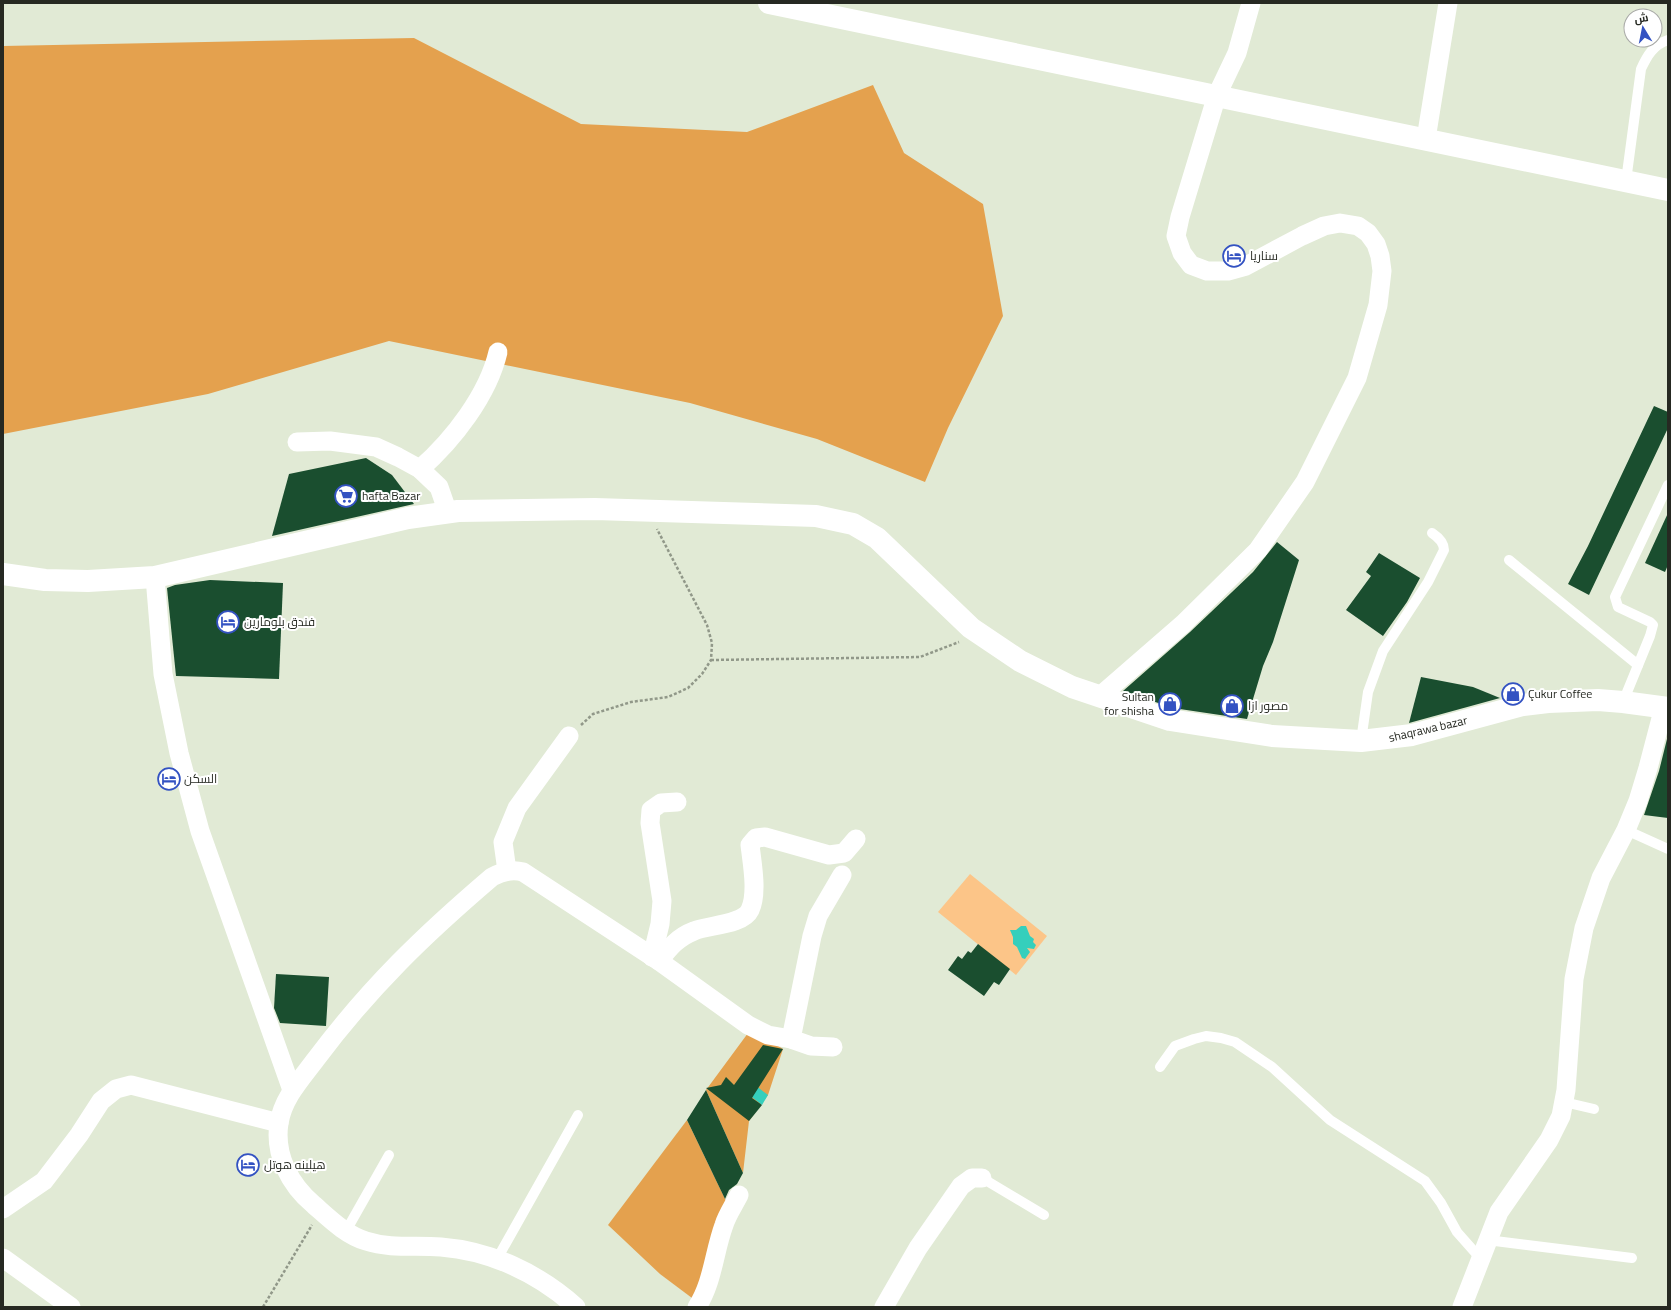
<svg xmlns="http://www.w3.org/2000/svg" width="1671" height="1310" viewBox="0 0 1671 1310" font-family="'Titillium Web',Cairo,sans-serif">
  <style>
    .green { fill: #fcc588 }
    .forest { fill: #e4a14e }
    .water { fill: #35cfbc }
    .building { fill: #1a4e2f }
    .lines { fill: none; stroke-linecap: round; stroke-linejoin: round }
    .path { stroke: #919889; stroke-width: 2.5; stroke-dasharray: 3 2; stroke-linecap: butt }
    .lane { stroke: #fff; stroke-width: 10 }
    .street { stroke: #fff; stroke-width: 19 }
    .secondary { stroke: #fff; stroke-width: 22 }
    .labels { text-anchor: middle; stroke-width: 4; stroke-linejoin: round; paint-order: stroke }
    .poi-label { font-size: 12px; fill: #262922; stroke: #fff; text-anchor: start }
    .street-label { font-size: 12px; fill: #262922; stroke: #fff }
  </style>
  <rect width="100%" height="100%" fill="#e1ead5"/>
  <polygon class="green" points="970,874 1047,936 1016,975 938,912"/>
  <g class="forest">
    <polygon points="414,38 581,124 747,132 873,85 904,153 983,204 1003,316 948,428 925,482 817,439 690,403 389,341 208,394 3,434 3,46"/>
    <polygon points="751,1029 783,1049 768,1095 749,1121 743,1173 706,1090"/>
    <polygon points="687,1120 727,1203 705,1279 692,1298 660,1274 608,1225"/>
  </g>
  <g class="water">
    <polygon points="1021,926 1026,926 1030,936 1034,939 1033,942 1036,945 1034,949 1027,948 1030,952 1025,959 1022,958 1017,947 1013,944 1013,937 1010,930 1016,930"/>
    <polygon points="751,1082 768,1095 762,1105 744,1091"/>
  </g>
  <g class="building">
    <polygon points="1654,406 1668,412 1668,428 1589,595 1568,584 1588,546"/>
    <polygon points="366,458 392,475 414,504 272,536 289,474"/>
    <polygon points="1668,513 1668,565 1665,572 1645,563"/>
    <polygon points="1277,542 1299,560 1273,642 1263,666 1247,719 1173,708 1123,691 1190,632 1253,572"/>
    <polygon points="1379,553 1420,578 1407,602 1383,636 1346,610 1371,576 1366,572"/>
    <polygon points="210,580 283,583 279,679 176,676 167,588 175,585"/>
    <polygon points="1421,677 1473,687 1500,698 1409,723"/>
    <polygon points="1668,735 1668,818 1644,815 1659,771"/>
    <polygon points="978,944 1010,969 999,985 994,982 984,996 948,970 958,956 962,959 968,951 971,953"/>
    <polygon points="276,974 329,977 326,1026 280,1023 274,1008"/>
    <polygon points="763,1045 783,1049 752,1098 762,1105 749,1121 706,1088 721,1085 726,1077 734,1085"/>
    <polygon points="706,1090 743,1173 737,1184 729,1190 725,1199 687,1120"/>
  </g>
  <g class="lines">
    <g class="path">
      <polyline points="711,660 920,657 959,642"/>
      <polyline points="581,725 593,714 631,702 668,697 688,688 702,674 711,660 712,643 707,625 657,529"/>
      <polyline points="263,1307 312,1225"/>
    </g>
    <g class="lane">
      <path d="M1626 181 1641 69C1647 56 1653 45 1668 40"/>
      <polyline points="1509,560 1638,665"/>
      <polyline points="1623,702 1650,636 1653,625 1650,622 1618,607 1615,597 1668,485"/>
      <path d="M1361 741 1368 692 1383 651 1428 582 1444 550C1444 542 1438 537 1432 533"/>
      <polyline points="1626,830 1668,849"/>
      <polyline points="1160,1067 1175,1046 1194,1039 1206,1036 1221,1038 1235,1042 1272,1067 1330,1120 1425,1181 1441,1203 1457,1232 1480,1258"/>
      <polyline points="1564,1102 1594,1109"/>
      <polyline points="982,1178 1044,1215"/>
      <polyline points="346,1231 389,1155"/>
      <polyline points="1487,1240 1632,1258"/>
      <polyline points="497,1259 578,1115"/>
    </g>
    <g class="street">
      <polyline points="1426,139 1448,3"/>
      <polyline points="297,442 330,441 376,447 398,457 420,469 439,487 448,513"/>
      <path d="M420 469C453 440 488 395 498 352"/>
      <polyline points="155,577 163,674 179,753 200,831 292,1090"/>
      <polyline points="1099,697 1183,624 1258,550 1305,482 1357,378 1378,305 1382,271 1380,256 1376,244 1368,233 1358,226 1340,223 1324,226 1302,236 1246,266 1228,271 1207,271 1191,265 1182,253 1176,236 1180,217 1217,95 1237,53 1251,3"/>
      <polyline points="507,871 503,842 517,808 569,736"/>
      <polyline points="652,957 660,924 662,901 650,823 651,810 661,803 677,802"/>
      <path d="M659 961C669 948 678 937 694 931 708 925 743 925 750 910 758 893 752 863 750 845L756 838 765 837 829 855 844 853 856 839"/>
      <polyline points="791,1039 812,936 818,916 842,875"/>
      <polyline points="3,1209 44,1181 79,1135 101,1101 116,1089 131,1085 279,1123"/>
      <polyline points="3,1258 71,1307"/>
      <path d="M576 1307C538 1273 491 1251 441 1247 415 1245 391 1249 366 1241 346 1235 330 1219 314 1205 290 1185 274 1155 279 1123 283 1098 301 1079 316 1059 370 987 424 935 492 877 503 871 512 869 523 872L659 961 748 1025 768 1035 791 1039 811 1046 833 1047"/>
      <path d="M697 1307C713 1282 714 1252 724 1225 727 1215 734 1205 739 1195"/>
      <polyline points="884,1307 918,1248 961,1186 972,1178 982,1178"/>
      <polyline points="1462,1307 1499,1212 1549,1140 1561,1116 1566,1090 1574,979 1584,928 1601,878 1626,830 1638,801 1648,768 1664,707"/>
    </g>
    <g class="secondary">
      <polyline points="769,3 1668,190"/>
      <polyline points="3,574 45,580 88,581 155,577 408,518 458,511 595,509 816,516 853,524 877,538 971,628 1020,661 1072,687 1170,720 1272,736 1361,741 1412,735 1523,705 1548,702 1598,700 1623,702 1668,708"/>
    </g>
  </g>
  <defs>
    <g id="hotel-ring" transform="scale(1.15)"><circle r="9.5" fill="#fff" stroke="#3352c2" stroke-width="1.5"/><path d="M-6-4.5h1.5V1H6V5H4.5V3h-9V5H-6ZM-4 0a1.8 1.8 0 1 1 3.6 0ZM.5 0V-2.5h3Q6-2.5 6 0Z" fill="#3352c2"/></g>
    <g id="supermarket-ring" transform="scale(1.15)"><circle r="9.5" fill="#fff" stroke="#3352c2" stroke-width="1.5"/><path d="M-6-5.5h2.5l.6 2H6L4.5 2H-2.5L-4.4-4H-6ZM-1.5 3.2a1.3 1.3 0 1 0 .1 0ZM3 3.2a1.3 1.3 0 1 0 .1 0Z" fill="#3352c2"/></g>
    <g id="shop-ring" transform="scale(1.15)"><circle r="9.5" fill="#fff" stroke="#3352c2" stroke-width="1.5"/><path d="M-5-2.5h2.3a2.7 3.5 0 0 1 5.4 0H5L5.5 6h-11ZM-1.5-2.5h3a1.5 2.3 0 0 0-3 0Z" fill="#3352c2"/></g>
  </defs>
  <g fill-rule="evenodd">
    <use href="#hotel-ring" x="1234" y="256"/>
    <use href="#supermarket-ring" x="346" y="496"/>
    <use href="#hotel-ring" x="228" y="622"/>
    <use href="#shop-ring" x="1513" y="694"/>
    <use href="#shop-ring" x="1170" y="704"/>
    <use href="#shop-ring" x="1232" y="706"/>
    <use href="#hotel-ring" x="169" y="779"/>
    <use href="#hotel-ring" x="248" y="1165"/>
  </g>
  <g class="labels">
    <g class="poi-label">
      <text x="1250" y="260">سناريا</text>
      <text x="362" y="500">hafta Bazar</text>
      <text x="244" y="626">فندق بلومارين</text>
      <text x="1528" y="698">Çukur Coffee</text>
      <text x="1154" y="701" text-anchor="end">Sultan<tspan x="1154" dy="14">for shisha</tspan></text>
      <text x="1248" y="710">مصور ازا</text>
      <text x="184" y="783">السكن</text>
      <text x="264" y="1169">هيلينه هوتل</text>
    </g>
    <g class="street-label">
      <text transform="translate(1428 729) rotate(-13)" y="4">shaqrawa bazar</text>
    </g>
  </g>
  <rect width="1671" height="1310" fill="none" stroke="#262922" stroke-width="8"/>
  <g transform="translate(1643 28) rotate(350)"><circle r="19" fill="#ffffff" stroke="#a8a9a7"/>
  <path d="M0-3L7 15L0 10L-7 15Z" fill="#3352c2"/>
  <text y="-6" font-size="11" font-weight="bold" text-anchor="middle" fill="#262922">ش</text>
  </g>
</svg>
